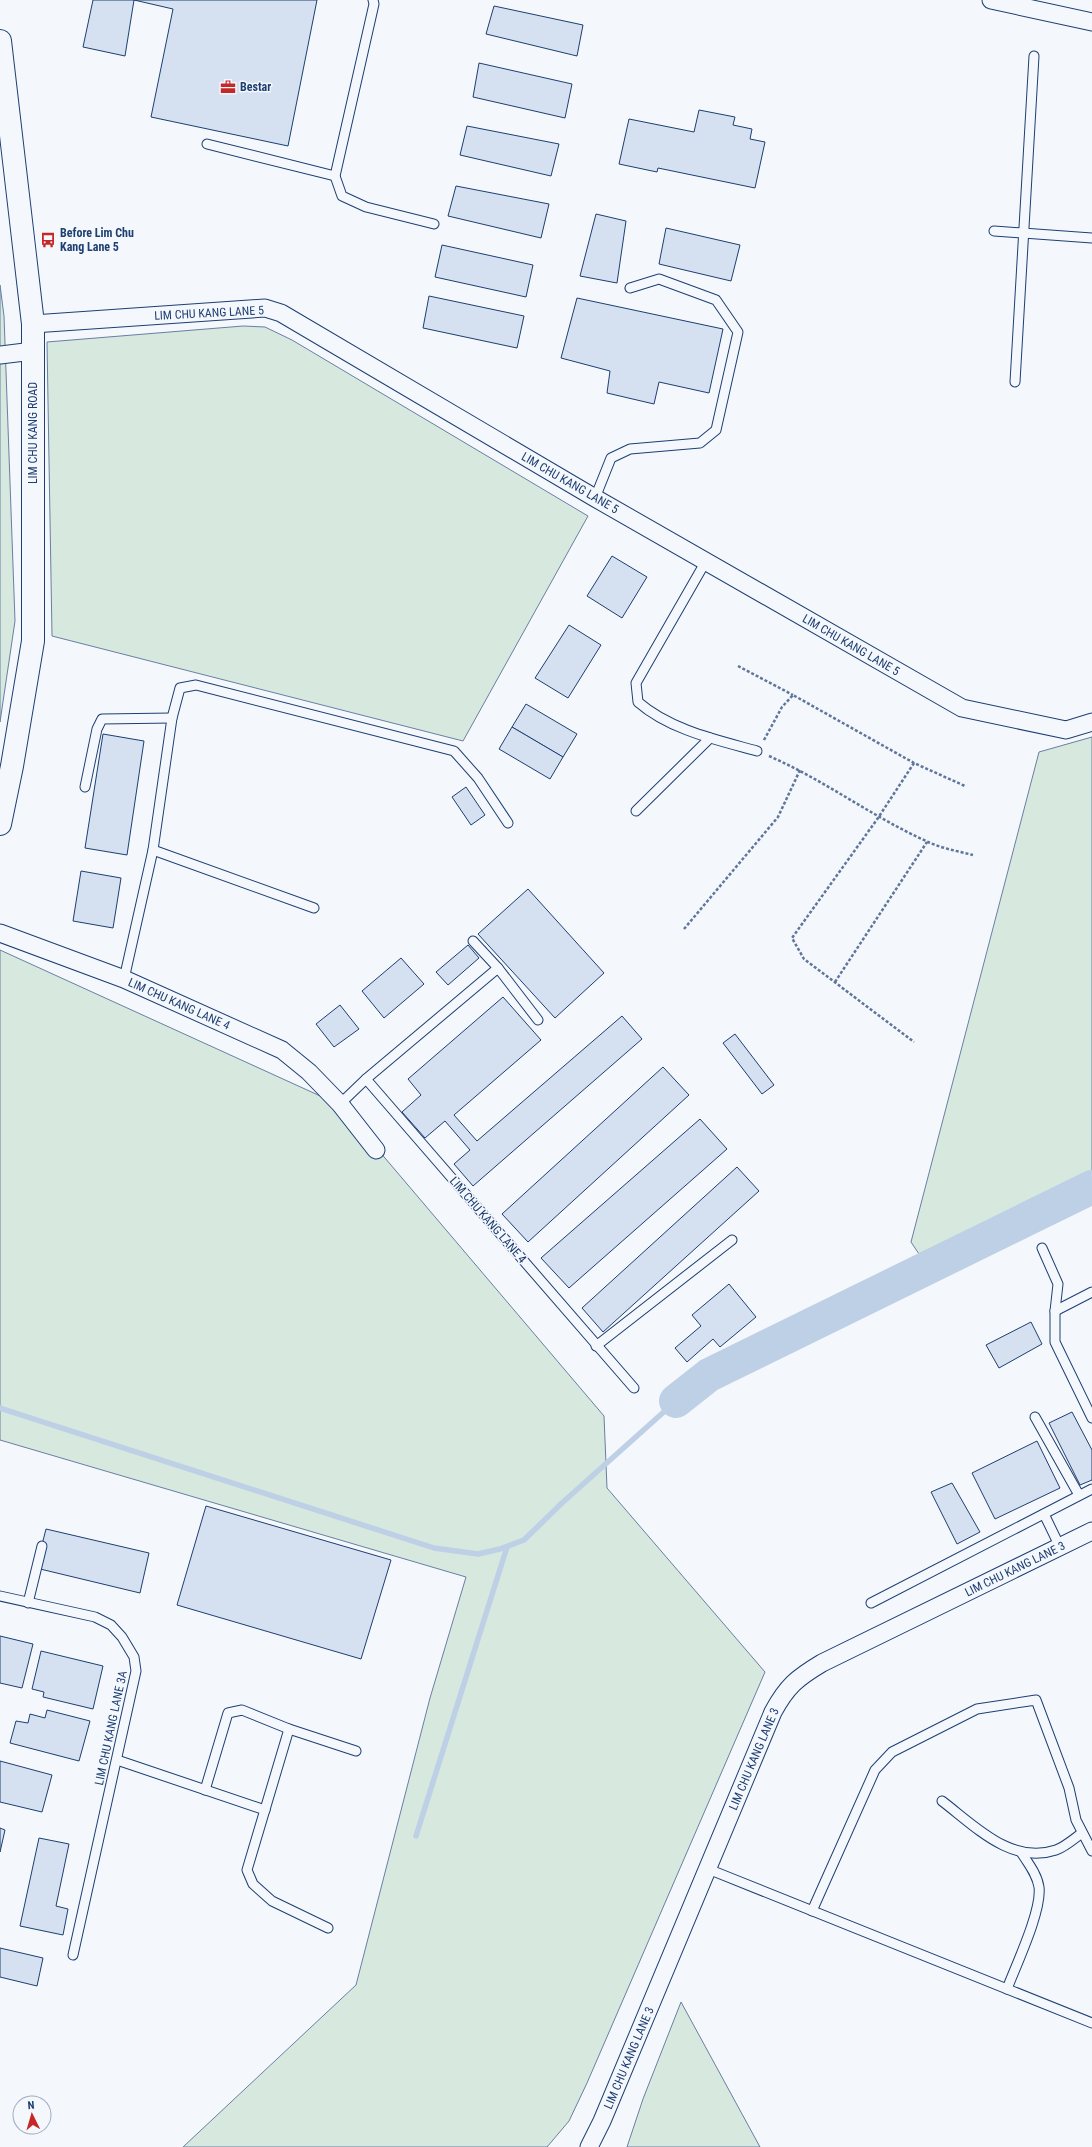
<svg xmlns="http://www.w3.org/2000/svg" width="1092" height="2147" viewBox="0 0 1092 2147" font-family="'Roboto Condensed',sans-serif">
  <style>
    .green { fill: #d7e8df; stroke: #687fa3 }
    .lines { fill: none; stroke-linecap: round; stroke-linejoin: round }
    .stream { stroke: #bed0e5; stroke-width: 5.5 }
    .river { stroke: #bed0e5; stroke-width: 34 }
    .building { fill: #d5e0f0; stroke: #1d3f73 }
    .service-casing { stroke: #1d3f73; stroke-width: 11 }
    .minor-casing { stroke: #1d3f73; stroke-width: 19 }
    .secondary-casing { stroke: #1d3f73; stroke-width: 24 }
    .path { stroke: #5e769c; stroke-width: 2.5; stroke-dasharray: 3 2; stroke-linecap: butt }
    .service { stroke: #f4f7fb; stroke-width: 9 }
    .minor { stroke: #f4f7fb; stroke-width: 17 }
    .secondary { stroke: #f4f7fb; stroke-width: 22 }
    .labels { text-anchor: middle; stroke-width: 3; stroke-linejoin: round; paint-order: stroke }
    .poi-label { font-size: 12px; font-weight: bold; fill: #1d3f73; stroke: #f4f7fb; text-anchor: start }
    .street-label { font-size: 12px; fill: #1d3f73; stroke: #f4f7fb }
  </style>
  <rect width="100%" height="100%" fill="#f4f7fb"/>
  <g class="green">
    <polygon points="0,285 4,316 15,621 0,722"/>
    <polygon points="243,326 265,327 292,340 588,516 463,741 52,636 47,342"/>
    <polygon points="1092,737 1092,1171 919,1254 911,1242 1039,752"/>
    <polygon points="0,950 340,1105 604,1416 607,1488 765,1672 587,2083 569,2121 547,2147 183,2147 356,1985 430,1698 466,1577 0,1440"/>
    <polygon points="681,2002 760,2147 627,2147 643,2099"/>
  </g>
  <g class="lines">
    <g class="stream">
      <polyline points="0,1408 434,1548 478,1554 500,1549 524,1540 562,1503 676,1401"/>
      <polyline points="416,1836 507,1547"/>
    </g>
    <polyline class="river" points="676,1401 709,1375 1092,1187"/>
  </g>
  <g class="building">
    <polygon points="93,0 317,0 288,146 151,117 173,9 134,0 125,56 83,47"/>
    <polygon points="494,6 583,25 577,56 486,34"/>
    <polygon points="479,63 572,84 565,118 473,97"/>
    <polygon points="699,110 735,117 733,125 752,129 750,139 765,142 755,188 658,168 657,172 619,164 629,119 694,132"/>
    <polygon points="467,126 559,144 551,176 460,155"/>
    <polygon points="456,186 549,204 541,238 448,216"/>
    <polygon points="596,214 626,221 617,283 580,276"/>
    <polygon points="666,228 740,245 731,281 659,264"/>
    <polygon points="442,245 533,265 526,297 435,277"/>
    <polygon points="429,296 524,316 517,348 423,328"/>
    <polygon points="577,298 723,329 709,393 659,382 654,404 607,393 610,371 561,358"/>
    <polygon points="612,556 647,577 622,618 587,596"/>
    <polygon points="569,625 601,645 568,698 535,678"/>
    <polygon points="526,704 577,734 563,757 512,727"/>
    <polygon points="512,727 563,757 550,779 499,749"/>
    <polygon points="103,734 144,741 127,855 85,848"/>
    <polygon points="466,787 485,815 471,825 452,797"/>
    <polygon points="81,871 121,878 113,928 73,921"/>
    <polygon points="528,889 604,973 555,1018 478,934"/>
    <polygon points="468,945 479,958 448,985 436,972"/>
    <polygon points="401,958 424,984 384,1018 362,991"/>
    <polygon points="503,997 541,1040 454,1115 477,1141 622,1016 642,1039 473,1186 454,1164 470,1150 445,1121 425,1138 402,1112 421,1095 408,1079"/>
    <polygon points="340,1005 359,1029 334,1047 316,1024"/>
    <polygon points="735,1034 774,1085 762,1094 723,1043"/>
    <polygon points="663,1067 689,1095 528,1242 502,1214"/>
    <polygon points="700,1119 727,1149 569,1288 541,1258"/>
    <polygon points="737,1167 759,1191 603,1332 582,1308"/>
    <polygon points="729,1284 756,1317 720,1347 713,1339 687,1362 675,1348 701,1326 692,1315"/>
    <polygon points="1031,1322 1042,1344 999,1368 986,1345"/>
    <polygon points="1072,1412 1092,1450 1092,1480 1080,1485 1049,1423"/>
    <polygon points="1037,1441 1060,1488 995,1519 972,1473"/>
    <polygon points="952,1483 980,1532 957,1544 931,1492"/>
    <polygon points="206,1506 391,1560 361,1659 177,1605"/>
    <polygon points="46,1529 149,1553 140,1593 36,1568"/>
    <polygon points="0,1636 33,1644 22,1688 0,1683"/>
    <polygon points="41,1651 103,1666 93,1709 43,1697 44,1692 32,1689"/>
    <polygon points="47,1710 90,1721 79,1761 10,1743 16,1721 28,1723 30,1714 45,1718"/>
    <polygon points="0,1761 52,1775 42,1812 0,1802"/>
    <polygon points="0,1828 5,1830 0,1852"/>
    <polygon points="39,1838 69,1844 56,1906 68,1909 63,1935 20,1926"/>
    <polygon points="0,1948 43,1958 37,1986 0,1977"/>
  </g>
  <g class="lines">
    <g class="service-casing">
      <g id="service">
        <polyline points="373,0 374,4 335,176 342,196 366,207 434,224"/>
        <polyline points="207,144 335,176"/>
        <polyline points="994,231 1092,238"/>
        <polyline points="1015,382 1034,56"/>
        <polyline points="595,498 611,458 630,449 700,443 716,430 738,332 716,300 659,279 630,288"/>
        <path d="M706 561 636 683 638 702C670 730 717 740 757 751"/>
        <polyline points="85,787 97,729 102,719 172,718"/>
        <polyline points="636,811 710,738"/>
        <polyline points="153,850 314,908"/>
        <polyline points="473,941 498,968"/>
        <polyline points="124,979 153,850 172,718 180,688 196,685 454,751 478,778 508,823"/>
        <polyline points="366,1079 498,968 538,1020"/>
        <polyline points="340,1104 366,1079 634,1388"/>
        <polyline points="1042,1248 1058,1284 1055,1311 1055,1342 1092,1418"/>
        <polyline points="1055,1311 1092,1292"/>
        <polyline points="596,1346 732,1240"/>
        <polyline points="1035,1417 1079,1495"/>
        <polyline points="1044,1514 1060,1547"/>
        <polyline points="0,1596 95,1617 111,1625 122,1637 134,1657 136,1671 73,1955"/>
        <polyline points="28,1603 42,1546"/>
        <polyline points="871,1603 1092,1489"/>
        <polyline points="289,1729 247,1870 253,1884 272,1901 328,1928"/>
        <polyline points="117,1760 265,1810"/>
        <polyline points="205,1790 228,1713 242,1710 289,1729 356,1751"/>
        <path d="M942 1801C975 1826 1011 1865 1056 1850 1065 1847 1075 1838 1082 1833"/>
        <polyline points="708,1869 1092,2023"/>
        <polyline points="812,1911 875,1770 892,1752 977,1709 1036,1700 1069,1788 1076,1820 1092,1851"/>
        <path d="M1007 1989C1016 1965 1042 1911 1039 1887 1037 1874 1028 1863 1021 1852"/>
      </g>
    </g>
    <g class="minor-casing">
      <g id="minor">
        <polyline points="991,0 1092,22"/>
        <polyline points="33,324 265,308 281,313 595,498 962,708 1066,730 1092,722"/>
        <polyline points="0,355 33,351"/>
        <polyline points="0,933 124,979 282,1050 309,1072 340,1104 376,1150"/>
        <path d="M589 2147 602 2121 773 1712C787 1686 797 1678 822 1663L1092 1531"/>
      </g>
    </g>
    <g class="secondary-casing">
      <polyline id="secondary" points="0,41 33,324 33,641 12,766 0,824"/>
    </g>
    <g class="path">
      <polyline points="738,666 793,695"/>
      <polyline points="764,740 782,707 793,695 914,763 965,786"/>
      <path d="M769 756C824 780 871 816 926 841 940 848 957 851 973 855"/>
      <polyline points="914,763 878,818 792,938 804,959 914,1042"/>
      <polyline points="684,929 778,817 800,770"/>
      <polyline points="835,982 927,842"/>
    </g>
    <use href="#service" class="service"/>
    <use href="#minor" class="minor"/>
    <use href="#secondary" class="secondary"/>
  </g>
  <defs>
    <g id="office-bare" transform="scale(1.2)"><path d="M-6-3h4V-5.5h4V-3h4V5H-6ZM-1-4.5V-3h2v-1.5ZM-6 0V1H6V0Z" fill="#c62828" stroke="#f4f7fb" stroke-width="2.5" paint-order="stroke"/></g>
    <g id="bus-bare" transform="scale(1.2)"><path d="M-5-6H5V4H4V6H2V4H-2V6H-4V4H-5ZM-3.5-4V0h7V-4ZM-3.5 1.2v1.5H-2V1.2ZM2 1.2v1.5H3.5V1.2Z" fill="#c62828" stroke="#f4f7fb" stroke-width="2.5" paint-order="stroke"/></g>
  </defs>
  <g fill-rule="evenodd">
    <use href="#office-bare" x="228" y="87"/>
    <use href="#bus-bare" x="48" y="240"/>
  </g>
  <g class="labels">
    <g class="poi-label">
      <text x="240" y="91">Bestar</text>
      <text x="60" y="237">Before Lim Chu<tspan x="60" dy="14">Kang Lane 5</tspan></text>
    </g>
    <g class="street-label">
      <text transform="translate(209 313) rotate(-3)" y="4">LIM CHU KANG LANE 5</text>
      <text transform="translate(33 433) rotate(-90)" y="4">LIM CHU KANG ROAD</text>
      <text transform="translate(570 483) rotate(30)" y="4">LIM CHU KANG LANE 5</text>
      <text transform="translate(851 645) rotate(30)" y="4">LIM CHU KANG LANE 5</text>
      <text transform="translate(179 1004) rotate(24)" y="4">LIM CHU KANG LANE 4</text>
      <text transform="translate(488 1220) rotate(49)" y="4">LIM CHU KANG LANE 4</text>
      <text transform="translate(1015 1569) rotate(-26)" y="4">LIM CHU KANG LANE 3</text>
      <text transform="translate(111 1728) rotate(-78)" y="4">LIM CHU KANG LANE 3A</text>
      <text transform="translate(754 1759) rotate(-67)" y="4">LIM CHU KANG LANE 3</text>
      <text transform="translate(629 2058) rotate(-67)" y="4">LIM CHU KANG LANE 3</text>
    </g>
  </g>
  <g transform="translate(32 2115) rotate(355)"><circle r="19" fill="#f4f7fb" stroke="#9eadc5"/>
  <path d="M0-3L7 15L0 10L-7 15Z" fill="#c62828"/>
  <text y="-6" font-size="11" font-weight="bold" text-anchor="middle" fill="#1d3f73">N</text>
  </g>
</svg>
